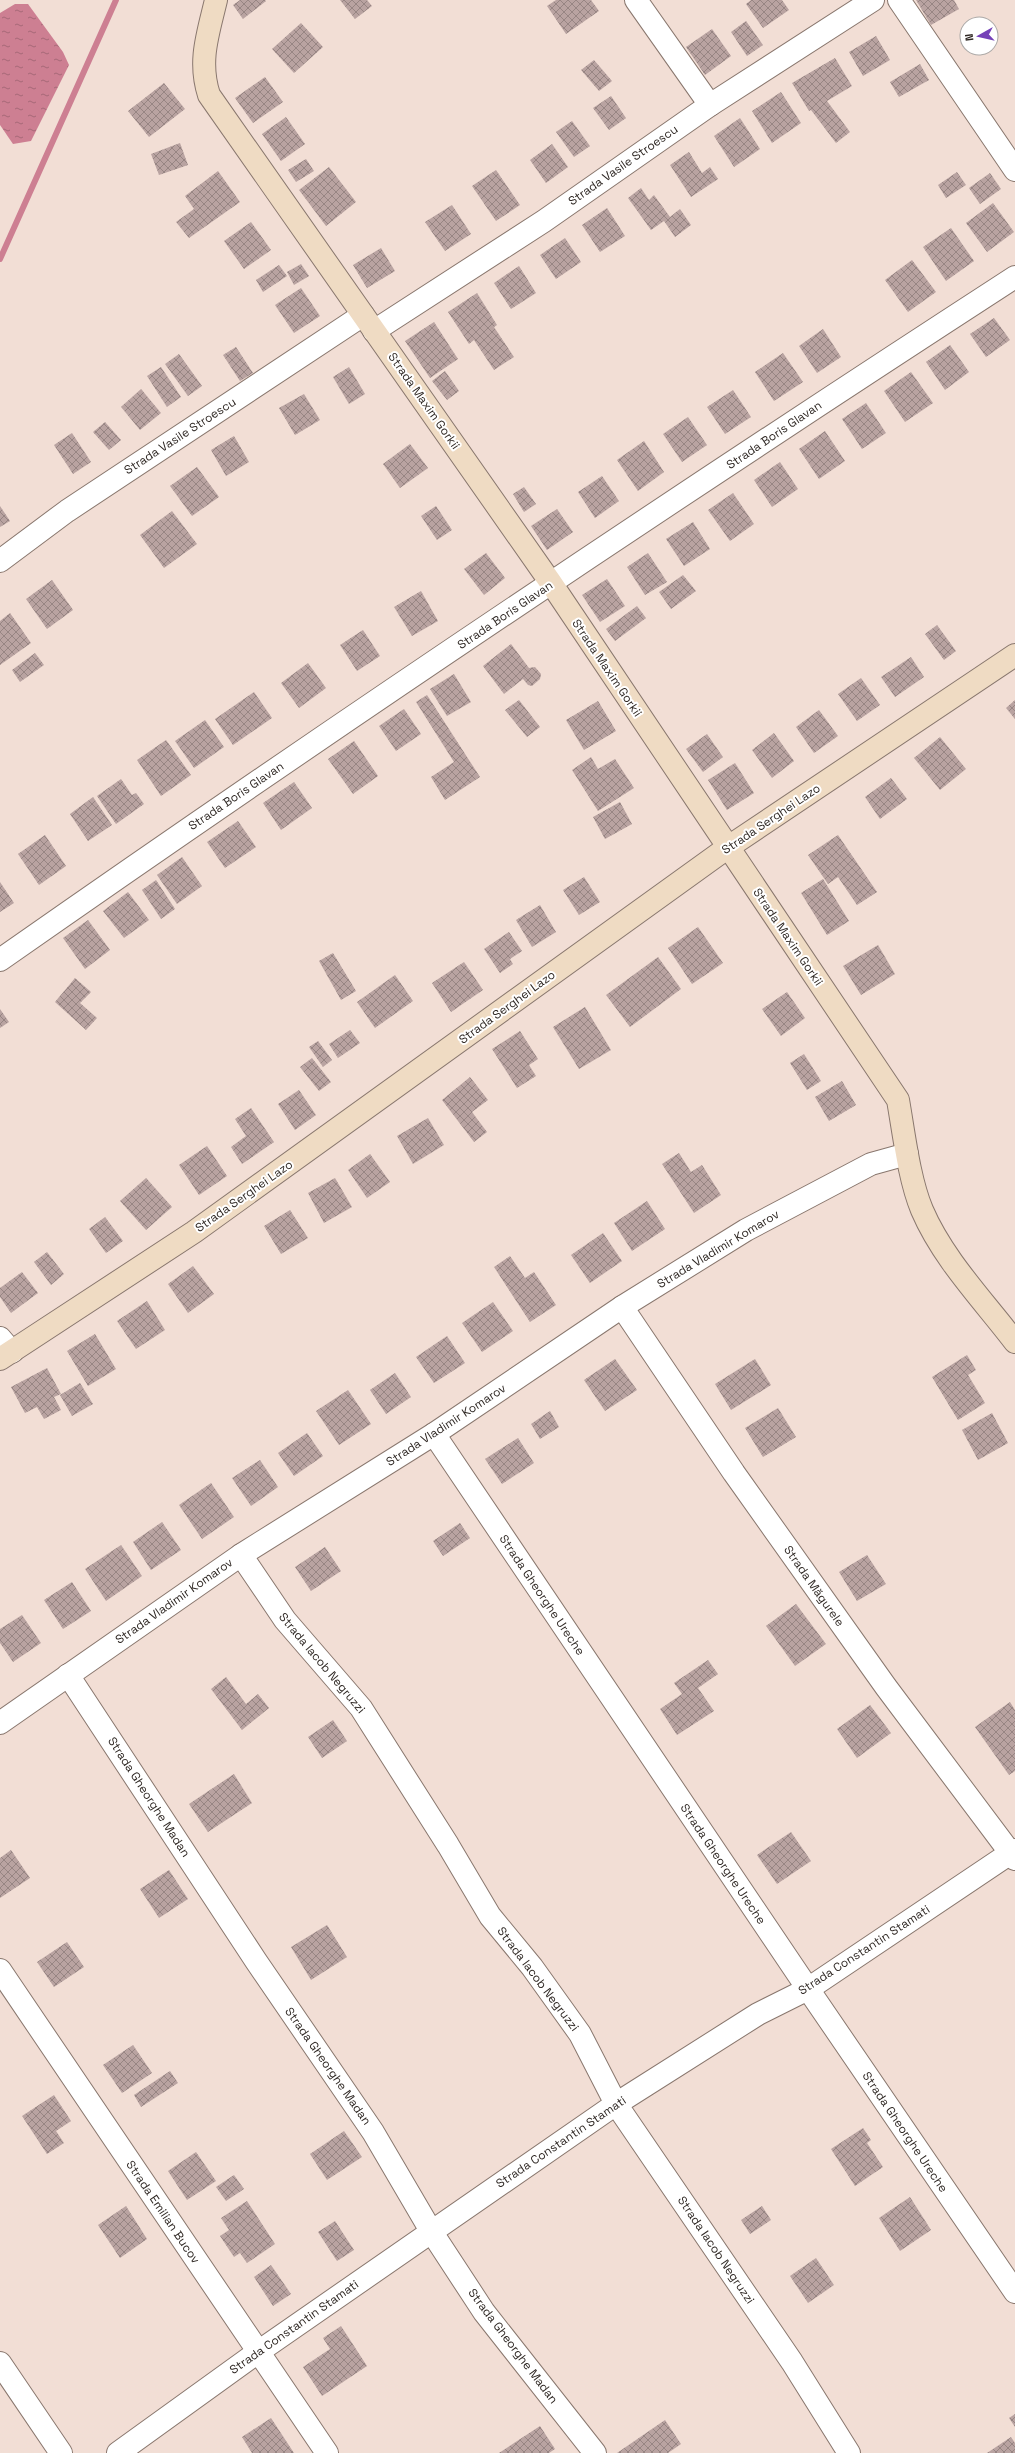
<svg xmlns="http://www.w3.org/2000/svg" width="1015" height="2453" viewBox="0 0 1015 2453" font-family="'Space Grotesk',sans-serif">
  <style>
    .water { fill: url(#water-ripples) }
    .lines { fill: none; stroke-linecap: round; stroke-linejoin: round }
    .stream { stroke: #cd7f92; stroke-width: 6 }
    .building { fill: url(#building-cross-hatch) }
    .street-casing { stroke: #89776e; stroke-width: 24 }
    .secondary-casing { stroke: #89776e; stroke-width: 24 }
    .street { stroke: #fff; stroke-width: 22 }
    .secondary { stroke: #efdbc3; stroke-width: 22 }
    .labels { text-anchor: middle; stroke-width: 4; stroke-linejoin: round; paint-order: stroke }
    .street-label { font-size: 12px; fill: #2f2824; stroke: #fff }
  </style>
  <defs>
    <pattern id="water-ripples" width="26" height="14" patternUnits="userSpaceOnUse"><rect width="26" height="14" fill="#cd7f92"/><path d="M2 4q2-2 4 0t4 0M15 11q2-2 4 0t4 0" fill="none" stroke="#a76877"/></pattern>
    <pattern id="building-cross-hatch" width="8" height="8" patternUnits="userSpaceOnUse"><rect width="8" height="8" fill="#b9a3a1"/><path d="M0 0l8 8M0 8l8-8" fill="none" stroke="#978583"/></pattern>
  </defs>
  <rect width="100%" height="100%" fill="#f2ded5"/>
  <polygon class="water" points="15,4 28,4 63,52 69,65 31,141 13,144 0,125 0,13"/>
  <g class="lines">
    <polyline class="stream" points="0,259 116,0"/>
  </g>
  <g class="building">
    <polygon points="240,0 265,0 266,1 243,19 233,5"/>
    <polygon points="340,0 367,0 372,6 355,19"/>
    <polygon points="556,0 591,0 599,11 566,34 547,6"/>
    <polygon points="751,0 782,0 789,10 763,28 746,4"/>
    <polygon points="916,0 954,0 959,9 931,25"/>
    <polygon points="746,21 763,45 747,56 731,32"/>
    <polygon points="301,23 323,47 294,73 272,49"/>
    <polygon points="712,29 731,56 705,75 686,47"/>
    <polygon points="876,36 890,60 863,76 849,52"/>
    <polygon points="835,58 852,86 827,101 850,132 836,143 811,110 809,111 792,83"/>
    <polygon points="594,60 612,81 599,91 581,70"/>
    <polygon points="920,64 929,80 899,97 890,82"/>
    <polygon points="265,77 283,102 253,123 235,98"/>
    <polygon points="164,83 185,109 149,137 128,111"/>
    <polygon points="781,92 801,123 772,143 752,111"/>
    <polygon points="611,96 626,118 609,130 593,108"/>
    <polygon points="286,117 305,144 281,161 262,134"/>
    <polygon points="740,118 760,149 734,167 714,136"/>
    <polygon points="572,121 590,146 574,157 556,132"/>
    <polygon points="180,143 188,165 159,175 151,154"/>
    <polygon points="552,144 568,167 546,183 530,160"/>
    <polygon points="689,152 702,173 710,167 718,179 691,197 670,165"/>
    <polygon points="306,159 314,171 296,182 288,170"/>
    <polygon points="329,167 356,202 326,226 299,190"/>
    <polygon points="496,170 520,205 496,221 472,186"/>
    <polygon points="218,171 240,202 189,238 176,222 194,209 185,196"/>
    <polygon points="957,172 966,185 946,198 938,185"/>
    <polygon points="990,173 1001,189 980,204 969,188"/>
    <polygon points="641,188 649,200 654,195 670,217 680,209 691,225 675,237 664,221 651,230 628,198"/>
    <polygon points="993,203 1014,232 987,252 966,223"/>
    <polygon points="452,205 471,234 445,251 425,222"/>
    <polygon points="607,208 625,236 600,252 582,225"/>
    <polygon points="251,222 271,250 244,269 224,241"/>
    <polygon points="951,228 974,261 946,281 923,247"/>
    <polygon points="565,238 581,262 556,279 540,255"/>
    <polygon points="381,248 395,271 367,288 353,265"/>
    <polygon points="912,260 936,292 908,312 885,280"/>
    <polygon points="301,264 309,276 294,285 287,272"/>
    <polygon points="279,265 287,276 263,292 256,280"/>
    <polygon points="519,266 536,293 511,309 494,283"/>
    <polygon points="301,288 320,316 294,333 275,305"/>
    <polygon points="477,293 497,325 494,327 514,357 494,370 474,340 469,344 448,312"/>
    <polygon points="994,318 1010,340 986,357 970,334"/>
    <polygon points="434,322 458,359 430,378 405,341"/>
    <polygon points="823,329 841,357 817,373 799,346"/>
    <polygon points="950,345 969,372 945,390 926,362"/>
    <polygon points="236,347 253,373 240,381 223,355"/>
    <polygon points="783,353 803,382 774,401 755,372"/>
    <polygon points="179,354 202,386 188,396 165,364"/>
    <polygon points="161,367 181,397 167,407 147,376"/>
    <polygon points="349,367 365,394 349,404 333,377"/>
    <polygon points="445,371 459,391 447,400 432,381"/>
    <polygon points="911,372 933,403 905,422 884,391"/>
    <polygon points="141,389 161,413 140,430 121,407"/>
    <polygon points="733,390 751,417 725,434 707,407"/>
    <polygon points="304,394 320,420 295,435 279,408"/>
    <polygon points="866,403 886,433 862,449 842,419"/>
    <polygon points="688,417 707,445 682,462 663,434"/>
    <polygon points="105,422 121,440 109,450 93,432"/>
    <polygon points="825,431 845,461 819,479 799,449"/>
    <polygon points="72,433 91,462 73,474 54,445"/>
    <polygon points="234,436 249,462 226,476 211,450"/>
    <polygon points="644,441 664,472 638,491 617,460"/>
    <polygon points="410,444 428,468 400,488 383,464"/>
    <polygon points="780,462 798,489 772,507 754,480"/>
    <polygon points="197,467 219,497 192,516 170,486"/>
    <polygon points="602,476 619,501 595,518 578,492"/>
    <polygon points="524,487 536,504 524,512 513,494"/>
    <polygon points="733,493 754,524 730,541 708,510"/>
    <polygon points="0,506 10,521 0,527"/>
    <polygon points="436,506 452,530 437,540 421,516"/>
    <polygon points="557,509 573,532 547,550 531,526"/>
    <polygon points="172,511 197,544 164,568 140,535"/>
    <polygon points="693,522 710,549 684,566 666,539"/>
    <polygon points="486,553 505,578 484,595 464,569"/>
    <polygon points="648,553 667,582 645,595 627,567"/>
    <polygon points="683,575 696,591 671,609 659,592"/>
    <polygon points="607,579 625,606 600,622 582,595"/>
    <polygon points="52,580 73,610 47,629 26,599"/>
    <polygon points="421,591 438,621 412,636 394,607"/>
    <polygon points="637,606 646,618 615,641 606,629"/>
    <polygon points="10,613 31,643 0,665 0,621"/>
    <polygon points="937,625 956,651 944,660 925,634"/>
    <polygon points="363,630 380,656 357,671 340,645"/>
    <polygon points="511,644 529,668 535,667 541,674 540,679 532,686 528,685 523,679 504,694 483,666"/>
    <polygon points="35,653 44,665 20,682 12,670"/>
    <polygon points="911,657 924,677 895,697 881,677"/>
    <polygon points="308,663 326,688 299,708 281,683"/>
    <polygon points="454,674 471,702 447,716 430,689"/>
    <polygon points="861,678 880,705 857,721 838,694"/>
    <polygon points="254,692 272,718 233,745 215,719"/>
    <polygon points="427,695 480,777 445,800 431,777 454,762 416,702"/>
    <polygon points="519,700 540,727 527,737 505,710"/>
    <polygon points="1015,700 1015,719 1006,708"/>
    <polygon points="598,701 616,731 584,750 566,720"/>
    <polygon points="404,709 421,734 396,751 379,726"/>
    <polygon points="819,710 838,736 814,753 796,727"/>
    <polygon points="205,720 224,747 194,768 175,741"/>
    <polygon points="774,733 794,761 772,778 752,750"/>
    <polygon points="707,734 723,757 703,772 686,749"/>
    <polygon points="940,737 966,769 940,790 914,758"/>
    <polygon points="166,740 191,775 161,796 137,760"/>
    <polygon points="354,741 378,776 353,794 328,759"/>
    <polygon points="591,757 598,769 615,759 634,788 598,811 572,770"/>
    <polygon points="735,763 754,793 727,810 708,780"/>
    <polygon points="891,778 907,799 880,819 865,797"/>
    <polygon points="121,779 132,795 136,793 144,804 116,824 97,796"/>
    <polygon points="294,782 312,808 281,830 263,803"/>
    <polygon points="93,797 112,825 88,841 70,814"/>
    <polygon points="620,802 632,824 605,839 593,817"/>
    <polygon points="238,821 256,847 225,868 207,842"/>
    <polygon points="45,835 66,866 39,885 18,854"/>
    <polygon points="838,835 877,892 857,905 838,877 828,884 808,855"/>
    <polygon points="182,857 202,886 177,904 157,875"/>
    <polygon points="584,877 600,902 579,915 563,890"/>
    <polygon points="823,879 849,921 827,935 801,893"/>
    <polygon points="156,880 175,909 161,919 142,890"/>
    <polygon points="0,882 14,903 0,912"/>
    <polygon points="128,892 149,920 124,938 103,911"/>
    <polygon points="540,905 556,932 532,947 516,920"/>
    <polygon points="88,920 110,950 85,969 63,938"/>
    <polygon points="698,927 723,963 692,984 668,948"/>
    <polygon points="509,932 522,951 510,959 513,964 500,973 484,949"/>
    <polygon points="878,945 895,974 861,995 843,966"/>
    <polygon points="333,953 356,991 341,1000 319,961"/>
    <polygon points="658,957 681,989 630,1027 606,995"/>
    <polygon points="464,962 483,990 451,1012 432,983"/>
    <polygon points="395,975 413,1001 375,1028 357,1002"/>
    <polygon points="75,978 91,992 80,1003 97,1018 86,1030 55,1002"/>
    <polygon points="787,992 805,1018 781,1036 762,1009"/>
    <polygon points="585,1007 611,1050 579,1069 553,1027"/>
    <polygon points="0,1009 9,1022 0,1028"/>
    <polygon points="350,1030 360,1043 338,1058 329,1044"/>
    <polygon points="520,1031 538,1059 529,1065 536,1076 517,1088 492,1049"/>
    <polygon points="318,1041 332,1060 323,1067 309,1047"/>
    <polygon points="804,1054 821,1081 807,1090 790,1063"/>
    <polygon points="312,1058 331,1082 319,1091 300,1067"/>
    <polygon points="470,1077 488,1100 472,1112 487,1132 474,1142 442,1100"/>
    <polygon points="842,1081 856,1105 829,1121 815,1097"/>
    <polygon points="299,1090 316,1115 295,1130 278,1104"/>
    <polygon points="251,1108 274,1142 242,1164 231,1147 246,1136 235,1119"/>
    <polygon points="428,1118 444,1145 413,1164 397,1136"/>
    <polygon points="207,1146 227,1176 199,1195 179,1165"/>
    <polygon points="679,1153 691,1172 702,1165 721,1195 694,1213 662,1164"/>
    <polygon points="370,1154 390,1182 367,1198 348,1170"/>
    <polygon points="146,1178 172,1207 146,1230 120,1201"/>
    <polygon points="335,1178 352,1207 324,1223 308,1193"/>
    <polygon points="647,1201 665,1229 632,1251 614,1223"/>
    <polygon points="290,1210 308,1238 281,1254 264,1226"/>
    <polygon points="105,1217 123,1241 106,1253 89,1229"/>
    <polygon points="603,1233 622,1261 590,1283 571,1255"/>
    <polygon points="47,1252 64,1274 51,1285 34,1262"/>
    <polygon points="510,1256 525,1278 534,1272 556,1305 530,1322 494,1267"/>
    <polygon points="193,1266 214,1294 188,1313 168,1284"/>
    <polygon points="22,1272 38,1293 11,1313 0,1297 0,1288"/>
    <polygon points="147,1301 165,1330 136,1349 117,1321"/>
    <polygon points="493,1302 513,1331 482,1352 462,1323"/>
    <polygon points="95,1334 116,1369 88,1386 67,1351"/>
    <polygon points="447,1336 465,1363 434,1383 416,1357"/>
    <polygon points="967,1355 976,1370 968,1375 985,1403 958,1420 932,1377"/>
    <polygon points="615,1359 637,1390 605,1411 584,1380"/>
    <polygon points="755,1359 771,1385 731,1410 715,1384"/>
    <polygon points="47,1368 61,1394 54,1397 61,1410 44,1419 37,1407 25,1413 11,1387"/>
    <polygon points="395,1373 411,1397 386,1414 370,1390"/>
    <polygon points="80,1383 93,1404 72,1416 60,1395"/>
    <polygon points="348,1390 371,1424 339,1445 316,1411"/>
    <polygon points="778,1408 796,1437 763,1457 745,1428"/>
    <polygon points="550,1411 559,1427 540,1439 531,1424"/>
    <polygon points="992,1413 1008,1443 978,1460 962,1430"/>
    <polygon points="307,1433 323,1456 294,1476 278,1453"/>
    <polygon points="518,1438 534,1463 502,1484 485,1459"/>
    <polygon points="260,1460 278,1487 251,1506 232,1478"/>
    <polygon points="211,1483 234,1517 202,1539 179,1505"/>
    <polygon points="162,1522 181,1550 151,1570 133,1542"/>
    <polygon points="460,1523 470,1538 443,1556 433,1541"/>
    <polygon points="121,1545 142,1576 106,1601 85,1569"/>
    <polygon points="325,1547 341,1571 311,1591 295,1567"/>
    <polygon points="867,1555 886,1584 857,1601 839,1572"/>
    <polygon points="72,1582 91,1611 63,1629 44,1600"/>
    <polygon points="796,1604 826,1644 795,1666 766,1626"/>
    <polygon points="22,1615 41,1643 13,1662 0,1643 0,1629"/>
    <polygon points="708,1660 718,1674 698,1688 714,1711 677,1735 660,1709 682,1694 674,1683"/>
    <polygon points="226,1677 246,1704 258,1694 269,1708 242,1730 211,1689"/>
    <polygon points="1010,1702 1015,1710 1015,1771 1009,1775 975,1727"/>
    <polygon points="870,1705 891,1733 857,1758 837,1729"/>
    <polygon points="333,1720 347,1741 322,1758 308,1737"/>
    <polygon points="234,1774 252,1803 208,1832 189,1804"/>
    <polygon points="791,1832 811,1861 777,1884 757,1855"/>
    <polygon points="11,1850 30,1878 0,1898 0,1858"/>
    <polygon points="169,1870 188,1899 159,1918 140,1889"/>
    <polygon points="327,1925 347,1957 311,1980 291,1947"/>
    <polygon points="67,1942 84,1967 54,1987 37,1962"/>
    <polygon points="133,2045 152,2073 122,2093 103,2065"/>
    <polygon points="170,2071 178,2083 141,2107 134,2095"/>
    <polygon points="54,2095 71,2121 56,2131 64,2143 47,2154 22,2116"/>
    <polygon points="863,2128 871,2140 867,2143 883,2167 855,2186 831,2149"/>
    <polygon points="344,2131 362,2157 327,2180 310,2154"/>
    <polygon points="196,2152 216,2181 187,2200 168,2171"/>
    <polygon points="234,2175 244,2189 226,2201 216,2187"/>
    <polygon points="910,2197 931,2230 900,2251 879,2218"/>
    <polygon points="247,2201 275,2244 247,2263 240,2253 234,2257 220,2236 229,2230 221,2218"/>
    <polygon points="126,2206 147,2239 120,2258 98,2225"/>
    <polygon points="762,2206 771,2220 750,2234 741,2220"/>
    <polygon points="335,2221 354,2250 337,2261 318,2232"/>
    <polygon points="816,2258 834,2285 808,2303 790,2276"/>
    <polygon points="271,2265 291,2294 273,2306 254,2277"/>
    <polygon points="341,2326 367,2366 322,2396 303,2367 330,2349 323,2338"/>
    <polygon points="1015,2414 1015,2427 1009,2418"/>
    <polygon points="271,2418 294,2453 252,2453 242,2437"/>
    <polygon points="665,2420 681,2444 668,2453 617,2453"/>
    <polygon points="540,2426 555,2449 549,2453 499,2453"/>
    <polygon points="1011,2437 1015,2443 1015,2453 987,2453"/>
  </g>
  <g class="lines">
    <g class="street-casing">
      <g id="street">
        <polyline points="636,0 710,105"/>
        <polyline points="899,0 1015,170"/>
        <polyline points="374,331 544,221 710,105 873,0"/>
        <polyline points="0,561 67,511 363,315"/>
        <path d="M0 960C334 726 673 499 1015 277"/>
        <polyline points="622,1307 734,1473 886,1687 1015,1859"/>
        <polyline points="0,1338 12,1352"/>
        <polyline points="434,1434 808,1989 1015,2292"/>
        <polyline points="241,1555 285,1620 361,1708 448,1845 490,1916 532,1967 580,2034 616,2104 792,2362 849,2453"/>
        <polyline points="68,1675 256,1961 373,2132 431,2231 484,2312 595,2453"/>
        <polyline points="0,1723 241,1555 434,1434 622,1307 746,1230 871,1164 907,1154"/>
        <polyline points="0,1970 327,2453"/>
        <polyline points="0,2363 61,2453"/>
        <polyline points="118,2453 258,2352 616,2104 758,2014 808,1989 1015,1850"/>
      </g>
    </g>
    <g class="secondary-casing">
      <g id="secondary">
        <path d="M216 0C208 34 198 61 209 95L551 583 898 1100C904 1134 909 1179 922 1210 943 1259 983 1300 1015 1342"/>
        <polyline points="0,1359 194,1232 727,848 1015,655"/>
      </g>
    </g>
    <use href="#street" class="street"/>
    <use href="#secondary" class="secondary"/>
  </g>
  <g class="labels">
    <g class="street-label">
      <text transform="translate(623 165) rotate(-35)" y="4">Strada Vasile Stroescu</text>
      <text transform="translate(424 401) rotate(55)" y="4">Strada Maxim Gorkii</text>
      <text transform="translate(774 435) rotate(-34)" y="4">Strada Boris Glavan</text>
      <text transform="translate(180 436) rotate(-33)" y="4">Strada Vasile Stroescu</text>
      <text transform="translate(505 615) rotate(-34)" y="4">Strada Boris Glavan</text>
      <text transform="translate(607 668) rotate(56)" y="4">Strada Maxim Gorkii</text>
      <text transform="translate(236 796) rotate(-34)" y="4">Strada Boris Glavan</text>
      <text transform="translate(771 819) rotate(-34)" y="4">Strada Serghei Lazo</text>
      <text transform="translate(788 937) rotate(56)" y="4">Strada Maxim Gorkii</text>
      <text transform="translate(507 1007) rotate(-36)" y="4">Strada Serghei Lazo</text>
      <text transform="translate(244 1196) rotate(-35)" y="4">Strada Serghei Lazo</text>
      <text transform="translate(718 1249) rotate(-31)" y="4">Strada Vladimir Komarov</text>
      <text transform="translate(446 1425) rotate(-33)" y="4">Strada Vladimir Komarov</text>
      <text transform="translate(814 1586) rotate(55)" y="4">Strada Măgurele</text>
      <text transform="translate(542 1595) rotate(56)" y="4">Strada Gheorghe Ureche</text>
      <text transform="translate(174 1601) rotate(-35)" y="4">Strada Vladimir Komarov</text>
      <text transform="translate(322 1663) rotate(50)" y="4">Strada Iacob Negruzzi</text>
      <text transform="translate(149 1797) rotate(57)" y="4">Strada Gheorghe Madan</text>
      <text transform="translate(723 1864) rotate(56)" y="4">Strada Gheorghe Ureche</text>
      <text transform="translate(864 1950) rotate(-33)" y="4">Strada Constantin Stamati</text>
      <text transform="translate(538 1979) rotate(53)" y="4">Strada Iacob Negruzzi</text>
      <text transform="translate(328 2066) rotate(55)" y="4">Strada Gheorghe Madan</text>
      <text transform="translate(905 2132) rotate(56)" y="4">Strada Gheorghe Ureche</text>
      <text transform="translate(561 2142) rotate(-34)" y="4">Strada Constantin Stamati</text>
      <text transform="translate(163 2212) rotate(56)" y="4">Strada Emilian Bucov</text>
      <text transform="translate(716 2250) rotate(56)" y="4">Strada Iacob Negruzzi</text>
      <text transform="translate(294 2327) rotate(-35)" y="4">Strada Constantin Stamati</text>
      <text transform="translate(513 2346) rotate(53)" y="4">Strada Gheorghe Madan</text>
    </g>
  </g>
  <g transform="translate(979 36) rotate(262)"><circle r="19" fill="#ffffff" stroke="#aca9a7"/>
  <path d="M0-3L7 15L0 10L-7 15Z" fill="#7541b8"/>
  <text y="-6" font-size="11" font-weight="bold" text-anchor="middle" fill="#2f2824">N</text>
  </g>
</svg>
